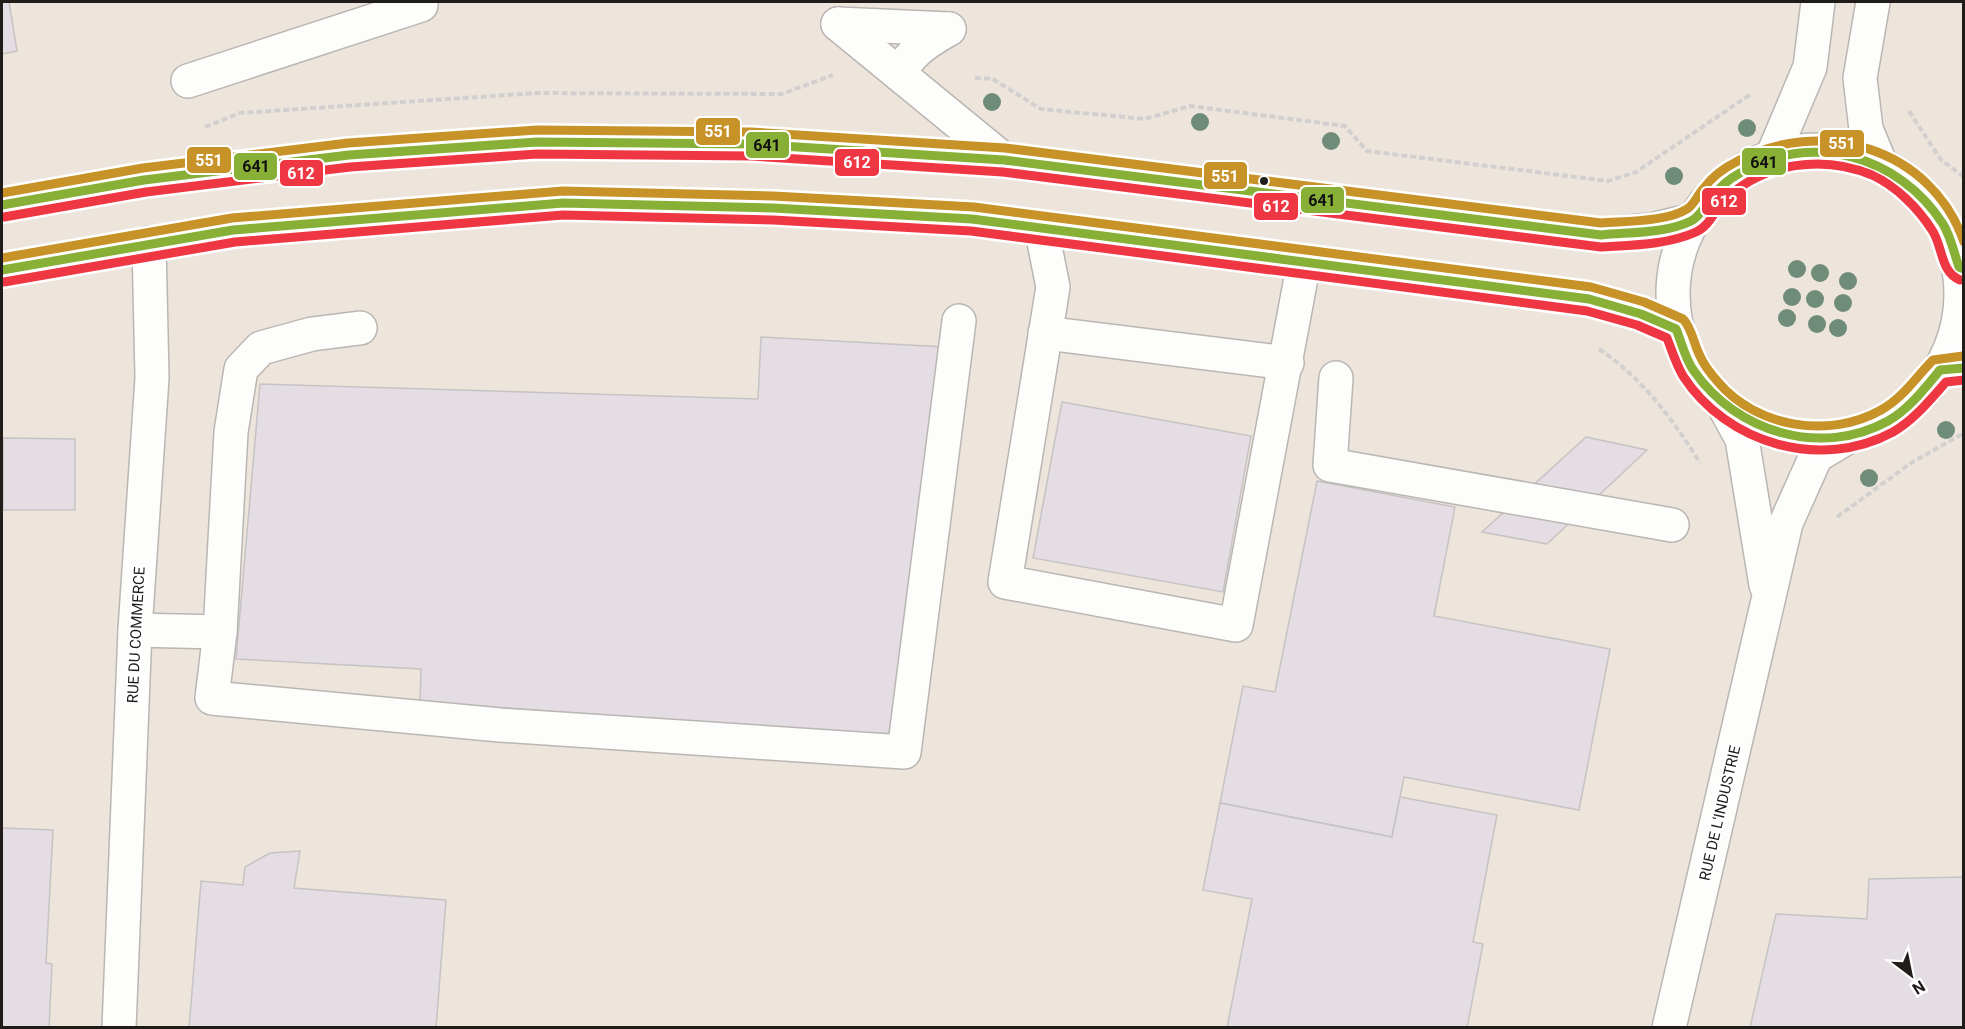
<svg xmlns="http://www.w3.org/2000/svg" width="1965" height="1029" viewBox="0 0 1965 1029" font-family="Roboto,sans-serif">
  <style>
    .built { fill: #ede4db }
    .building { fill: #e4dde3; stroke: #c6c3c3; stroke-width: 1.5 }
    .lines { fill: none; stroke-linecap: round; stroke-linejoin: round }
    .minor-casing { stroke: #bab6b3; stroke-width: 36 }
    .major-casing { stroke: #bab6b3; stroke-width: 36 }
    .path { stroke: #d2d0cf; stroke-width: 4; stroke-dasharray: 6 3; stroke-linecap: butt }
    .minor { stroke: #fdfdfc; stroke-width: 33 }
    .major { stroke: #fdfdfc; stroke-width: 33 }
    .bus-1-casing { stroke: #fff; stroke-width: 14 }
    .bus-2-casing { stroke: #fff; stroke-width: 14 }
    .bus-3-casing { stroke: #fff; stroke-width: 14 }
    .bus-1 { stroke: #88b037; stroke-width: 9 }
    .bus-2 { stroke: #ef3744; stroke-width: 9 }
    .bus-3 { stroke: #c79227; stroke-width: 9 }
    .tree { fill: #6f8c7a }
    .bus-dot { fill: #1f1c1a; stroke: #fff; stroke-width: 2 }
    .labels { text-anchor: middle; stroke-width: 4.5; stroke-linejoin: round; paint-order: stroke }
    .street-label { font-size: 15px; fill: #1f1c1a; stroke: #fff }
    .line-badge { stroke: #fff; stroke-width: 2 }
    .badge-label { font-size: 16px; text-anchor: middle; font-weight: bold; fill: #fff }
    .pale-badge-label { font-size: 16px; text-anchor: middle; font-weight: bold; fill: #111 }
  </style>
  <rect width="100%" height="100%" fill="#f4f0ec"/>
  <polygon class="built" points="2,2 1963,2 1963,1027 2,1028"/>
  <g class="building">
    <polygon points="2,2 9,2 17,51 2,54"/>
    <polygon points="761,337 945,347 891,741 746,725 420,702 421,669 236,659 260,384 758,399"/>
    <polygon points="1062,402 1251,436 1223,592 1033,558"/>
    <polygon points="1586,437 1647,450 1547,544 1482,532"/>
    <polygon points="3,438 75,439 75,510 3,510"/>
    <polygon points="1317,481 1455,507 1434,616 1610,649 1579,810 1404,777 1392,837 1220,803 1243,686 1275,692"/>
    <polygon points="1400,797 1497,815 1473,942 1483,944 1467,1028 1227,1028 1252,899 1203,890 1220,803 1392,837"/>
    <polygon points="2,828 53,830 46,963 52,964 49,1028 2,1028"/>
    <polygon points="300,851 294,888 446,900 436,1028 189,1028 201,881 243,885 245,867 270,853"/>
    <polygon points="1964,877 1964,1028 1750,1028 1776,914 1867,919 1869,879"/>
  </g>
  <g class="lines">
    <g class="minor-casing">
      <g id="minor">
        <polyline points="1873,2 1860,78 1866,129 1881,165"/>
        <polyline points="838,24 1004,160"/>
        <polyline points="838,24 949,29"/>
        <path d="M899 74C910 52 928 41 949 29"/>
        <polyline points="188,81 421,5"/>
        <polyline points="1772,157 1810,67 1818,2"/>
        <polyline points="1041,227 1053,287 1005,582 1236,625 1304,262"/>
        <polyline points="360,328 312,334 261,348 241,369 231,432 220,632 212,698 500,725 904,752 959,321"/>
        <polyline points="1045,333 1287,363"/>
        <polyline points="1336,378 1330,465 1672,525"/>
        <polyline points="1724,406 1742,439 1766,585"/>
        <polyline points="135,630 220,632"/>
        <polyline points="119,1028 135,630 152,378 149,243"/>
        <polyline points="1669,1028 1786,523 1816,456 1851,435"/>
      </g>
    </g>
    <g class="major-casing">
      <g id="major">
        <circle cx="1817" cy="294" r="144"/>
        <polyline points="2,205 144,180 349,155 537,142 751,144 1004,160 1601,235 1651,230 1693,220"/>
        <polyline points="2,270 233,230 563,203 773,208 972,219 1589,299 1641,314 1676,329"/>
      </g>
    </g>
    <g class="path">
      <polyline points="975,78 993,79 1041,109 1145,119 1190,106 1345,126 1367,151 1608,181 1636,172 1751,94"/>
      <polyline points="1909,111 1941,160 1964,177"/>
      <polyline points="205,127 240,113 537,93 782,94 833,75"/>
      <path d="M1599 349C1642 378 1673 419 1700 463"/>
      <polyline points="1837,517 1911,463 1964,433"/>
    </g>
    <use href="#minor" class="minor"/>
    <use href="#major" class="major"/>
    <g class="bus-1-casing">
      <g id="bus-1">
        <path d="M2 205 144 180 349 155 537 142 751 144 1004 160 1601 235C1630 232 1664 234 1691 221 1701 216 1705 205 1712 197 1719 188 1729 179 1740 173 1811 131 1899 155 1943 224 1951 237 1954 253 1959 267L1964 269"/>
        <path d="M2 270 233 230 563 203 773 208 972 219 1589 299 1641 314 1676 329C1682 343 1685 359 1694 371 1736 432 1821 458 1888 421 1909 409 1925 388 1940 370L1964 368"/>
      </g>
    </g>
    <g class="bus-2-casing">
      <g id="bus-2">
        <path d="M4 217 146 192 350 167 537 154 751 156 1003 172 1601 247C1632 245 1667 245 1696 232 1710 226 1715 209 1726 199 1764 162 1824 155 1872 175 1896 186 1918 208 1932 230 1943 246 1940 272 1960 280"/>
        <path d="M4 282 235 242 563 215 773 220 971 231 1587 311 1637 325 1667 338C1672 351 1676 364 1683 376 1727 444 1821 471 1893 432 1914 420 1930 400 1946 382L1964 380"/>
      </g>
    </g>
    <g class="bus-3-casing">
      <g id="bus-3">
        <path d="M2 193 143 168 348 143 537 130 751 132 1005 148 1601 223C1624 221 1667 222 1687 209 1694 205 1698 194 1704 188 1712 177 1724 168 1736 162 1820 116 1931 147 1964 242"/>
        <path d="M2 258 232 218 563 191 773 196 974 207 1591 287 1644 302 1683 319C1692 328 1694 345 1700 356 1704 366 1711 374 1718 382 1757 428 1830 439 1881 410 1903 398 1916 377 1933 360L1963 356"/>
      </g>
    </g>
    <use href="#bus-1" class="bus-1"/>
    <use href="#bus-2" class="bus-2"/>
    <use href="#bus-3" class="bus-3"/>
  </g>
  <g class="tree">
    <circle cx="992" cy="102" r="9"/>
    <circle cx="1200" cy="122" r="9"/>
    <circle cx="1747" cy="128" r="9"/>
    <circle cx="1331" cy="141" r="9"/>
    <circle cx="1674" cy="176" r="9"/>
    <circle cx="1797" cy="269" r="9"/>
    <circle cx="1820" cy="273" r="9"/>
    <circle cx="1848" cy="281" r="9"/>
    <circle cx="1792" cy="297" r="9"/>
    <circle cx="1815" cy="299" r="9"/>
    <circle cx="1843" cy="303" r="9"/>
    <circle cx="1787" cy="318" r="9"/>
    <circle cx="1817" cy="324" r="9"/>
    <circle cx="1838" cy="328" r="9"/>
    <circle cx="1946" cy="430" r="9"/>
    <circle cx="1869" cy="478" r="9"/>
  </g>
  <circle class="bus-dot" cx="1264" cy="181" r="5"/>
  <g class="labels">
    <g class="street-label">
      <text transform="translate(136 635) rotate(-87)" y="5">RUE DU COMMERCE</text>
      <text transform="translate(1720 813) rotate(-77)" y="5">RUE DE L'INDUSTRIE</text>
    </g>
  </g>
  <g class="line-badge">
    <rect x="695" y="117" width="46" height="29" rx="6" fill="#c79227"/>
    <rect x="1819" y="129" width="46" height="29" rx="6" fill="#c79227"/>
    <rect x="745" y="131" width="45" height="28" rx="6" fill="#88b037"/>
    <rect x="186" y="146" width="46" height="28" rx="6" fill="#c79227"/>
    <rect x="1741" y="147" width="46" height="29" rx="6" fill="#88b037"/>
    <rect x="834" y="148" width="46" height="29" rx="6" fill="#ef3744"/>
    <rect x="233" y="152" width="45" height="29" rx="6" fill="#88b037"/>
    <rect x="279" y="159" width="45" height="28" rx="6" fill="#ef3744"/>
    <rect x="1203" y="161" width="45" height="29" rx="6" fill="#c79227"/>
    <rect x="1300" y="186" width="45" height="28" rx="6" fill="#88b037"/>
    <rect x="1701" y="187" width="46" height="29" rx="6" fill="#ef3744"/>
    <rect x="1253" y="192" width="46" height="29" rx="6" fill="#ef3744"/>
  </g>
  <g class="badge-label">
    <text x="718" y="137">551</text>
    <text x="1842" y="149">551</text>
    <text x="209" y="166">551</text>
    <text x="857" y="168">612</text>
    <text x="301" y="179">612</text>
    <text x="1225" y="182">551</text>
    <text x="1724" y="207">612</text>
    <text x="1276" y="212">612</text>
  </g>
  <g class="pale-badge-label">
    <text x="767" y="151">641</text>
    <text x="1764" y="168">641</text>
    <text x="256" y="172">641</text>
    <text x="1322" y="206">641</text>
  </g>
  <rect width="1965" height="1029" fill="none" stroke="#1f1c1a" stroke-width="6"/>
  <g transform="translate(1911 975) rotate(148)" stroke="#ffffff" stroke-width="4.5" paint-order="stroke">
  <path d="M0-4.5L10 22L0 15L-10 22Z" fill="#1f1c1a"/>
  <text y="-9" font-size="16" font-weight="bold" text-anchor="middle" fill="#1f1c1a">N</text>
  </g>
</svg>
